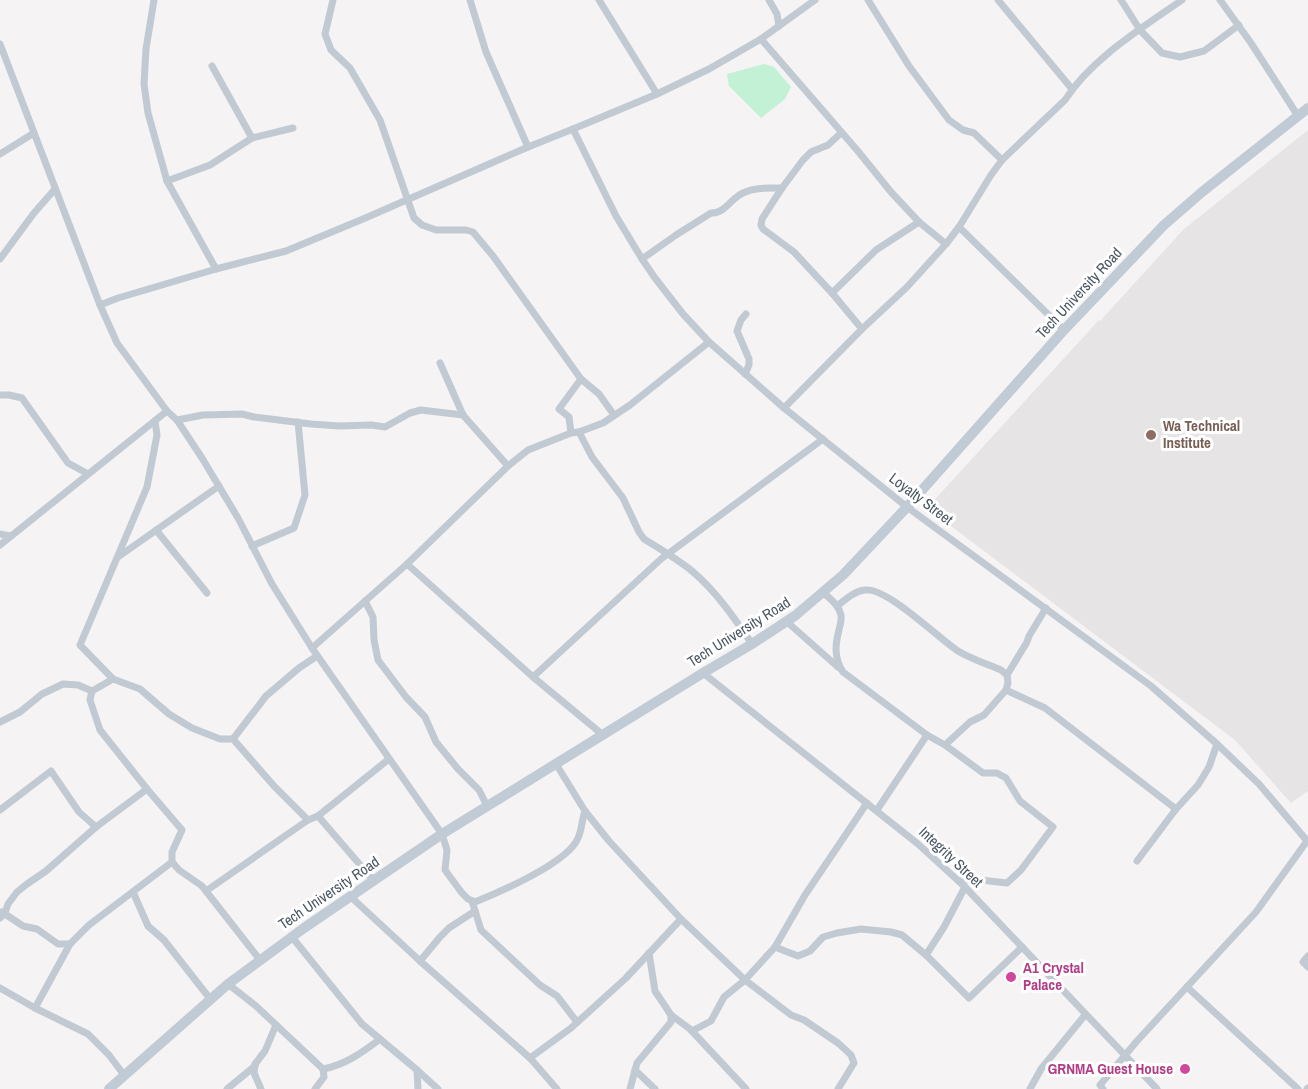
<svg xmlns="http://www.w3.org/2000/svg" width="1308" height="1089" viewBox="0 0 1308 1089" font-family="'Archivo Narrow',sans-serif">
  <style>
    .education { fill: #e6e4e5 }
    .green { fill: #c3f1d5 }
    .lines { fill: none; stroke-linecap: round; stroke-linejoin: round }
    .street { stroke: #c1cad2; stroke-width: 7 }
    .secondary { stroke: #c1cbd6; stroke-width: 10 }
    .education-dot { fill: #8d6e63; stroke: #fff; stroke-width: 2 }
    .hotel-dot { fill: #d1479c; stroke: #fff; stroke-width: 2 }
    .labels { text-anchor: middle; stroke-width: 6; stroke-linejoin: round; paint-order: stroke }
    .street-label { font-size: 15px; fill: #4a5661; stroke: #fff }
    .education-label { font-size: 15px; font-weight: bold; fill: #785e54; stroke: #fff; text-anchor: start }
    .hotel-label { font-size: 15px; font-weight: bold; fill: #b23c85; stroke: #fff; text-anchor: start }
  </style>
  <rect width="100%" height="100%" fill="#f5f3f3"/>
  <polygon class="education" points="1308,130 1308,791 1291,803 1235,740 927,508 1099,320 1100,321 1184,229"/>
  <polygon class="green" points="764,64 774,67 791,87 785,99 761,118 729,86 727,74"/>
  <g class="lines">
    <g class="street">
      <polyline points="154,0 146,49 144,84 148,113 167,181 216,269"/>
      <polyline points="333,0 325,34 331,50 350,68 380,120 414,218 422,225 436,230 466,230 473,232 493,256 581,379 599,394 614,415"/>
      <polyline points="470,0 486,52 528,147"/>
      <polyline points="599,0 657,94"/>
      <polyline points="769,0 777,14 779,26"/>
      <polyline points="868,0 909,66 949,120 963,130 974,133 1002,160"/>
      <polyline points="998,0 1072,89"/>
      <polyline points="1121,0 1140,30 1162,53 1180,57 1204,51 1239,25"/>
      <polyline points="1220,0 1251,43 1298,116"/>
      <polyline points="761,39 857,150 891,192 919,222 946,244"/>
      <path d="M0 44 100 305 117 343 167 411 177 420 202 458 238 518 272 584 312 648 442 834 447 850 445 870 462 893 468 899 475 902C500 892 569 862 578 838 582 830 582 819 585 811"/>
      <polyline points="212,66 252,138"/>
      <polyline points="573,129 616,216 642,259 655,278 683,314 709,342 784,408 907,507 1151,686 1217,744 1259,784 1308,842"/>
      <polyline points="841,133 828,145 811,152 803,160 782,188 762,219 761,225 763,229 794,252 832,293 862,329"/>
      <polyline points="0,154 34,133"/>
      <polyline points="167,181 210,165 252,138 293,128"/>
      <polyline points="959,227 1064,330"/>
      <polyline points="0,259 34,213 55,189"/>
      <path d="M642 259 676 235 711 213C726 213 731 198 743 193 755 187 770 188 782 188"/>
      <polyline points="832,293 876,250 919,222"/>
      <polyline points="100,305 118,298 216,269 286,251 363,219 528,147 573,129 657,94 709,69 761,39 815,0"/>
      <polyline points="440,363 463,415 508,466"/>
      <polyline points="745,374 749,365 749,359 737,331 741,320 746,314"/>
      <polyline points="0,395 9,395 22,398 68,463 88,474"/>
      <path d="M784 408 862 329 907 287 946 244 959 227 991 175 1002 160 1065 100C1091 59 1142 28 1182 0"/>
      <polyline points="177,420 203,415 242,414 254,417 311,424 340,426 371,425 385,427 410,413 421,410 463,415"/>
      <polyline points="155,421 157,435 147,487 80,645 113,679 140,689 169,714 192,728 220,739 233,739 274,786 308,820 318,816 389,759"/>
      <path d="M579 432 592 457 623 498 639 532 644 539C660 549 677 559 692 571 716 591 735 619 752 644"/>
      <polyline points="571,433 569,417 559,409 581,379"/>
      <polyline points="156,530 207,593"/>
      <polyline points="0,534 10,536"/>
      <polyline points="0,545 167,411"/>
      <polyline points="252,546 294,528 305,495 298,422"/>
      <polyline points="118,557 219,486"/>
      <polyline points="407,564 533,677 603,735"/>
      <path d="M823 592C830 599 839 605 841 615 842 620 840 625 839 630 835 645 834 658 843 672L927 735 945 745 983 773H997L1006 778 1020 801 1053 827 1021 870 1007 883 972 879 959 881"/>
      <polyline points="365,601 373,617 374,640 378,660 406,697 425,717 436,742 458,769 479,790 487,806"/>
      <path d="M837 606C845 600 854 591 865 590 887 587 938 638 958 651 971 659 987 664 1001 670L1007 675"/>
      <polyline points="786,621 839,668"/>
      <polyline points="312,648 407,564 508,466 528,450 571,433 579,432 603,423 630,405 709,342"/>
      <polyline points="703,673 918,844 965,887 1157,1089"/>
      <polyline points="533,677 661,559 823,439"/>
      <polyline points="1006,690 1045,708 1176,809"/>
      <polyline points="92,691 90,700 100,730 147,789 182,830 172,852 172,862 179,870 202,886 260,960"/>
      <polyline points="0,722 20,712 42,694 63,684 78,685 92,691 113,679"/>
      <polyline points="233,739 266,696 299,668 317,656"/>
      <polyline points="945,745 970,722 984,715 1006,690 1008,683 1007,675 1027,642 1029,636 1046,608"/>
      <polyline points="556,764 585,811 609,841 681,919 745,980 791,1015 804,1020 838,1043 851,1055 854,1063 838,1089"/>
      <polyline points="0,810 51,771 79,812 96,827"/>
      <polyline points="877,810 927,735"/>
      <polyline points="318,816 374,881"/>
      <polyline points="1137,861 1176,809 1198,785 1209,767 1217,744"/>
      <polyline points="206,891 308,820"/>
      <polyline points="133,892 148,926 164,940 211,1000"/>
      <polyline points="351,897 420,961 530,1058 557,1089"/>
      <polyline points="472,901 481,930 540,985 557,996 577,1022"/>
      <polyline points="2,912 23,926 37,929 58,944 70,944"/>
      <polyline points="0,918 5,913 8,904 17,892 27,884 46,871 96,827 147,789"/>
      <polyline points="292,937 362,1024 417,1070 418,1089"/>
      <polyline points="775,947 798,956 810,951 823,937 837,933 861,929 891,932 902,935 926,955 969,998 1022,947"/>
      <polyline points="926,955 944,927 965,887"/>
      <polyline points="1308,956 1303,962 1308,967"/>
      <polyline points="420,961 440,937 449,928 475,911"/>
      <polyline points="228,984 256,1006 323,1069 324,1077 315,1089"/>
      <polyline points="1187,987 1298,1089"/>
      <polyline points="0,988 35,1008 88,1034 109,1055 124,1075"/>
      <polyline points="35,1008 70,944 89,925 172,862"/>
      <polyline points="671,1015 690,1029 746,1089"/>
      <polyline points="692,1031 711,1021 724,997 745,980 775,947 805,895 867,803"/>
      <polyline points="530,1058 571,1028 626,978 681,919"/>
      <path d="M323 1069C345 1065 363 1052 380 1039"/>
      <polyline points="417,1070 438,1089"/>
      <polyline points="635,1070 655,1089"/>
      <polyline points="227,1089 255,1066"/>
      <polyline points="261,1089 254,1073 255,1064 265,1051 276,1025"/>
      <polyline points="630,1089 637,1063 671,1022 671,1015 655,991 649,953"/>
      <polyline points="1030,1089 1041,1069 1085,1015"/>
      <polyline points="1103,1089 1100,1085 1137,1041 1256,912 1307,841"/>
      <polyline points="1307,1089 1308,1088"/>
    </g>
    <polyline class="secondary" points="109,1089 228,984 304,928 442,834 703,673 752,644 796,615 810,603 843,575 907,507 1064,330 1164,225 1202,192 1308,108"/>
  </g>
  <circle class="education-dot" cx="1151" cy="435" r="6"/>
  <g class="hotel-dot">
    <circle cx="1011" cy="977" r="6"/>
    <circle cx="1185" cy="1069" r="6"/>
  </g>
  <g class="labels">
    <g class="street-label">
      <text transform="translate(1079 293) rotate(-47)" y="5">Tech University Road</text>
      <text transform="translate(921 499) rotate(37)" y="5">Loyalty Street</text>
      <text transform="translate(739 632) rotate(-32)" y="5">Tech University Road</text>
      <text transform="translate(951 857) rotate(43)" y="5">Integrity Street</text>
      <text transform="translate(329 893) rotate(-34)" y="5">Tech University Road</text>
    </g>
    <g class="education-label">
      <text x="1163" y="431">Wa Technical<tspan x="1163" dy="17">Institute</tspan></text>
    </g>
    <g class="hotel-label">
      <text x="1023" y="973">A1 Crystal<tspan x="1023" dy="17">Palace</tspan></text>
      <text x="1173" y="1074" text-anchor="end">GRNMA Guest House</text>
    </g>
  </g>
</svg>
